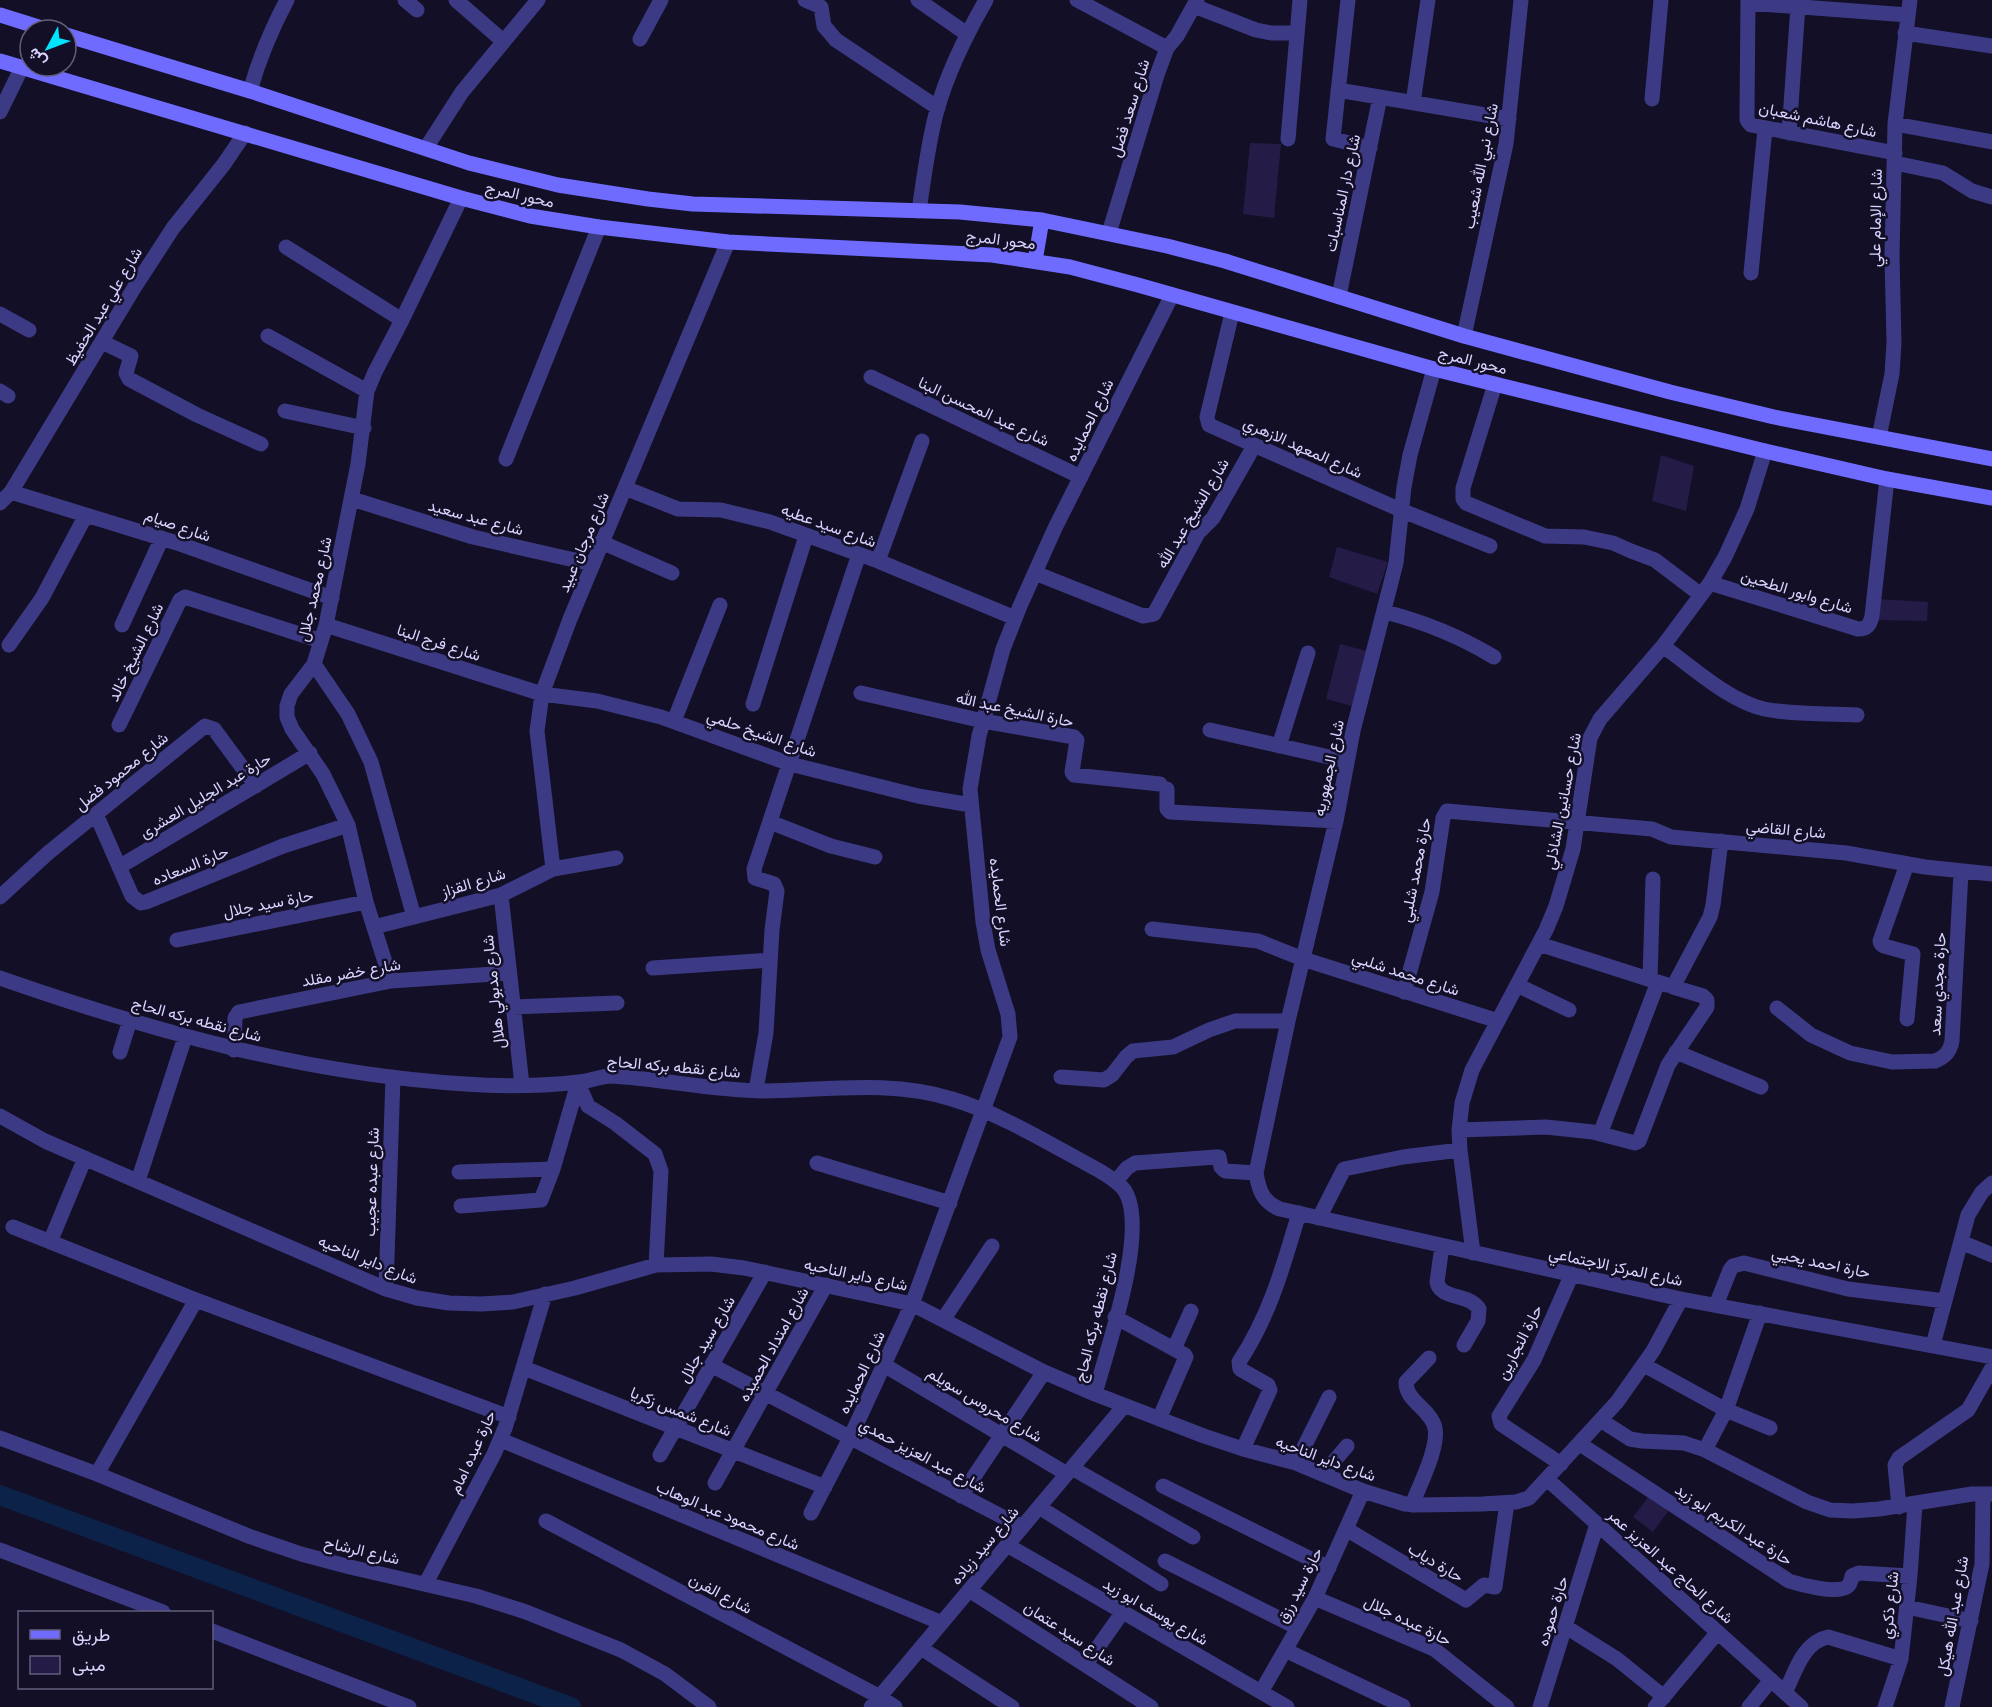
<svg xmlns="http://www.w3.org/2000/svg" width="1992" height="1707" font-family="'Roboto Condensed',Vazirmatn,sans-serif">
<rect width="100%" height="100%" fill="#130f26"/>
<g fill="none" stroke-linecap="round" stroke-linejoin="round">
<path stroke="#0c2248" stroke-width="20" d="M0,1495l571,212"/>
</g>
<path fill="#241b47" d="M1250,143l31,1 -7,74 -31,-4z
M1661,455l33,11 -8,45 -34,-10z
M1337,547l51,15 -11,32 -48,-17z
M1876,599l52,3 -1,19 -53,-1z
M1340,644l31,8 -15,55 -30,-8z
M1649,1496l20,14 -16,22 -20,-15z"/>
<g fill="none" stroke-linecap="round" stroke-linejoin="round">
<path stroke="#3d3a85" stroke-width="15" d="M405,0l12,10
M456,0l47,41
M805,0l16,7
M918,0l49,34
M1077,0l90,48
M1348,0l-15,139 37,9
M1748,0l-1,113v7l4,5 144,28
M1748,3l160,12
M1194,6l62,24 15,3h26
M821,7l3,19 12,14 102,68
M1905,33l87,13
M640,39l21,-39
M1338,90l171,29
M250,91c9,-32 21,-61 37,-91
M1652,99l9,-99
M1413,103l15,-103
M0,112l22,-45
M1895,124l97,18
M1789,133l9,-127
M1288,139l12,-139
M426,148l36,-56 76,-92
M1895,163l48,10 29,18 20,6
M919,211c5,-34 9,-68 18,-101 11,-39 29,-75 49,-110
M1109,233l48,-158 10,-27 10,-12 20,-36
M286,247l116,73
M1751,273l14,-144
M1339,296l41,-199
M1232,313l-25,104 2,8 194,86 87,35
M0,314l29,16
M268,336l99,55
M1464,336l42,-192 15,-144
M102,342l29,14 -5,17 3,6 68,36 64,29
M1434,369l-24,86 -6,32 -8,76 -43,168 -17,90 -48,200 -32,152c3,18 7,29 24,36l401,90 311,58
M871,377l210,100
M1495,384l-32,104v11l3,4 79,33 39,1 29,6 18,8 24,9 46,35
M0,391l8,5
M285,411l79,17
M1879,437l13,-63 2,-31 -2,-87 3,-132 15,-124
M506,459l93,-232
M625,488l53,21 43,1 49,12 108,39 137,57
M11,492l166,51 155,55
M352,499l121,38 119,27
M0,503l11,-11 123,-204 39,-60 51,-64 21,-31
M601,542l71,31
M878,561l44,-120
M1035,573l108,43 11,-2 44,-81 15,-15 41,-72
M1710,583l148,46c9,0 12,-4 14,-13l15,-137
M1385,612c40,10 74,24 109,45
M122,625l40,-87
M326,625l216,69 55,7 64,16 129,47 128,32 53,9
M9,645l33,-47 44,-83
M1663,646c29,21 66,55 101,63 30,6 63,4 93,6
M314,664l34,50 23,48 43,155
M861,693l122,28 91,16 3,3 -5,32 2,3 86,9
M753,704l53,-168
M674,721l46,-116
M119,725l61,-125 5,-3 136,44
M1210,730l137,31
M1279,746l29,-93
M1167,789v20l3,3 166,9
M96,814l36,82 9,7 5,-1 137,-56 65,-21
M770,822l61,24 44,11
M1907,864l-27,77 1,3 3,2 29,8 -6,65
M119,867l191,-114
M553,869l-16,-138 5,-37 28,-75 158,-377
M501,895l21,190
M0,897l48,-44 157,-127 9,3 42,57
M374,927l127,-32 52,-26 63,-11
M1152,929l106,12 45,18 195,62
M177,940l189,-38
M1539,944l128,41
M653,968l117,-8
M0,978c152,53 304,96 465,106 37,3 77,2 114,-2 11,-1 21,-6 33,-6 51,3 102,15 153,15 63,-1 126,-11 187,8 48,14 103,48 148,72 9,6 19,11 25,20 24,40 -18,158 -30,203
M1650,979l3,-100
M391,981l-25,-79 -18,-77 -25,-51 -31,-45 -5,-12v-11l4,-12 23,-30 12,-39 32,-161 9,-73 8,-19 27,-52 59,-122
M1517,985l52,25
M1404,992l28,-100 11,-74 4,-7 205,18 19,8 175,16 79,14 67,7
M513,1007l104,-4
M1777,1008l34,27 39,18 42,9 43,-1c10,-4 15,-9 17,-20l9,-169
M234,1050l1,-32 4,-6 152,-31 118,-8
M120,1052l10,-32
M1676,1052l85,35
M1061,1077l43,3 8,-5 14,-18 7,-6 40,-4 36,-17 26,-9h53
M578,1083l10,23 27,17 40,31 6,17 -5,94
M756,1090l10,-57 6,-103 5,-39 -3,-7 -19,-6 -1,-9 105,-315
M0,1116l45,25 341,148 31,9 32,5 32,1 32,-2 62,-14 81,-23 55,-1 33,4 168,36 132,68 51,22 109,42 39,13 53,14 67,28 42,13 12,1 65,-1 34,-2 13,-4 88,-96 36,-51 28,-52
M1459,1130l87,-3 47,5 42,11 4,-2 29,-76 39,-58v-7l-4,-4 -30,-9 37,-70 3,-12 8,-64
M1600,1134l58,-152
M817,1163l133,40
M459,1172l94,-3
M138,1181l47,-144
M1116,1181l11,-13 8,-5 81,-6h3l2,10 4,4 31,2
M461,1206l80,-6 12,-31 25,-86
M1319,1218l25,-49 59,-12 57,-7
M13,1227l183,73 313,117
M50,1242l35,-84
M1961,1242l31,13
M1442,1246l-5,36c3,18 33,11 42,27l-1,12 -14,24
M1473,1253l-13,-103 -1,-20 3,-27 10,-33 74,-140 10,-24 17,-57 17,-111 10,-19 63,-73 47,-63 15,-26 22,-48 18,-58
M386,1289l7,-212
M1716,1305l14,-35 3,-4 11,-3 104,26 97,12
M1115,1317l59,32
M943,1320l49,-74
M1933,1345l35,-130 14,-23 10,-9
M711,1365l311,162
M884,1365l183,109
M1644,1365l82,45 44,18
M524,1368l301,119
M1159,1419l27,-62 -1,-2 -11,-6 17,-38
M1602,1421l28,18 12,2 42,2 21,7 102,52 23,8 23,1 26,-2 93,-15h20
M0,1438l97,36 154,63 50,17 49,13 126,29 50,16 95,38 44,24 44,33
M501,1440l441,183
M1580,1444l209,137c12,4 50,14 59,5 3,-3 3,-6 4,-10l7,-3 51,3
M1243,1449l27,-59 -2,-5 -28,-16 -1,-7c31,-47 44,-95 60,-149
M1705,1450l21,-40 34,-97
M660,1455l105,-183
M1296,1463l33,-66
M1561,1464l-60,-40 -2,-8 35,-56 38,-86
M1072,1468l121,69
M1324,1473l23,-27
M97,1474l99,-174
M1547,1479l254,228
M715,1483l111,-198
M1163,1486l166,82
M961,1496l83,-124
M1412,1505c7,-19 27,-57 23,-77 -4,-19 -30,-27 -29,-46l23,-24
M1039,1507l122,77
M1899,1507l-4,-42 4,-7 69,-48 24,-42
M811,1513l39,-75 62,-134 98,-267 -2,-23 -20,-64 -5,-28 -13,-133 9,-53 24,-87 17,-43 35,-78 117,-233
M546,1521l334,176 15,10
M1346,1529l120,71 18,-15 11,2 12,-84
M1007,1545l280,162
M0,1550l163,62
M1165,1561l133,67
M426,1583l68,-129 11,-26 40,-134
M969,1590l182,117
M1315,1598l119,51 73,58
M1907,1607l64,14
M1566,1627l51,32 47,38
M212,1631l197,76
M921,1648l91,59
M1285,1650l118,56
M1086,1664l36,-51
M1261,1692l54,-94 48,-107
M1785,1693c10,-21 18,-51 43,-56l73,22
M871,1707l253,-301
M1540,1707l57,-183
M1655,1707l63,-75
M1749,1707l22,-27
M1885,1707l16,-48 9,-83 5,-72
M1952,1707l30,-143 1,-70"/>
<path stroke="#6f6bff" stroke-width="15" d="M0,15l48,15
M66,35l184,56 219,72 89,22 90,14 45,5 267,8 82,8 125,26 58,15 239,75 206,56 104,25 218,42
M0,61l461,137 69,18 69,11 129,15 264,13 78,12 68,18 296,84 331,82 122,28 105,19
M1035,261l7,-41"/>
</g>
<g text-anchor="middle" stroke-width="5" stroke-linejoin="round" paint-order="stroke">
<g font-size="16" fill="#d9d4ff" stroke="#130f26">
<text transform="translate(1129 108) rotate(-73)" y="6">شارع سعد فضل</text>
<text transform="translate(1818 119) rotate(12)" y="6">شارع هاشم شعبان</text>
<text transform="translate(1480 166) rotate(-79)" y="6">شارع نبي الله شعيب</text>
<text transform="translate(1342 193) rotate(-78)" y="6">شارع دار المناسبات</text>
<text transform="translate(520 194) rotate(13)" y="6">محور المرج</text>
<text transform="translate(1875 218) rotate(-89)" y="6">شارع الإمام علي</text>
<text transform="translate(1001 239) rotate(7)" y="6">محور المرج</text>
<text transform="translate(103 306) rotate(-59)" y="6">شارع علي عبد الحفيظ</text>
<text transform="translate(1473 360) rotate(14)" y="6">محور المرج</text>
<text transform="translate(984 411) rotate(25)" y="6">شارع عبد المحسن البنا</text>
<text transform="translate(1089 420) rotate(-64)" y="6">شارع الحمايده</text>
<text transform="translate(1303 447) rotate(24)" y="6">شارع المعهد الازهري</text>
<text transform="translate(1192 513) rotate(-59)" y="6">شارع الشيخ عبد الله</text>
<text transform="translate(476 517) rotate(15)" y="6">شارع عبد سعيد</text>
<text transform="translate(178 525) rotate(19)" y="6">شارع صيام</text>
<text transform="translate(829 525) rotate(20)" y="6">شارع سيد عطيه</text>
<text transform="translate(583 542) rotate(-67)" y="6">شارع مرجان عبيد</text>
<text transform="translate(314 589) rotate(-77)" y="6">شارع محمد جلال</text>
<text transform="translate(1797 591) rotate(17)" y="6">شارع وابور الطحين</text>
<text transform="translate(439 642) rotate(18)" y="6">شارع فرج البنا</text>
<text transform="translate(135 652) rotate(-64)" y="6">شارع الشيخ خالد</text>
<text transform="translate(1015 709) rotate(12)" y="6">حارة الشيخ عبد الله</text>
<text transform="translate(762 733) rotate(19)" y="6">شارع الشيخ حلمي</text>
<text transform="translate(1328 768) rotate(-78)" y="6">شارع الجمهوريه</text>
<text transform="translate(121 771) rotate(-39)" y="6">شارع محمود فضل</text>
<text transform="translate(205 795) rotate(-31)" y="6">حارة عبد الجليل العشرى</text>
<text transform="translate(1562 801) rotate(-79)" y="6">شارع حسانين الشاذلي</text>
<text transform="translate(1786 829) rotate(5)" y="6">شارع القاضي</text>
<text transform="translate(190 865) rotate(-22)" y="6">حارة السعاده</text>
<text transform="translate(1415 870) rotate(-79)" y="6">حارة محمد شلبي</text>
<text transform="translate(473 882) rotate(-17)" y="6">شارع القزاز</text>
<text transform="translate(1001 902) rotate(83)" y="6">شارع الحمايده</text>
<text transform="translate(268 903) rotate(-11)" y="6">حارة سيد جلال</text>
<text transform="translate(351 972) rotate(-10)" y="6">شارع خضر مقلد</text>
<text transform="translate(1406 973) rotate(18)" y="6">شارع محمد شلبي</text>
<text transform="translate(1937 984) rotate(-87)" y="6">حارة مجدي سعد</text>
<text transform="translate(493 992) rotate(-96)" y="6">شارع مدبولي هلال</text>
<text transform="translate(197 1019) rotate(15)" y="6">شارع نقطه بركه الحاج</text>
<text transform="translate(674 1066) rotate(5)" y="6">شارع نقطه بركه الحاج</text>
<text transform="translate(371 1182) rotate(-88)" y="6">شارع عبده عجيب</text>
<text transform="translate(368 1259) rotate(22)" y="6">شارع داير الناحيه</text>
<text transform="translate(1821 1262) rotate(12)" y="6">حارة احمد يحيي</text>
<text transform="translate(1616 1266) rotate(12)" y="6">شارع المركز الاجتماعي</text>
<text transform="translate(856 1274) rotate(12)" y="6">شارع داير الناحيه</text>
<text transform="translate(1095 1317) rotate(-76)" y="6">شارع نقطه بركه الحاج</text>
<text transform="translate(706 1339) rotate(-60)" y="6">شارع سيد جلال</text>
<text transform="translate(1519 1342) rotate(-63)" y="6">حارة النجارين</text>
<text transform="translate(773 1344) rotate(-61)" y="6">شارع امتداد الحميده</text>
<text transform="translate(861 1372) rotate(-65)" y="6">شارع الحمايده</text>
<text transform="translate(985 1404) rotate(31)" y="6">شارع محروس سويلم</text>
<text transform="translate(681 1411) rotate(22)" y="6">شارع شمس زكريا</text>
<text transform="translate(472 1452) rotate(-65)" y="6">حارة عبده امام</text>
<text transform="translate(923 1455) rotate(28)" y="6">شارع عبد العزيز حمدي</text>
<text transform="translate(1326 1458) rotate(20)" y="6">شارع داير الناحيه</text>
<text transform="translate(728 1515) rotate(23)" y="6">شارع محمود عبد الوهاب</text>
<text transform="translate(1734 1524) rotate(33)" y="6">حارة عبد الكريم ابو زيد</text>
<text transform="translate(984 1545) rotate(-50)" y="6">شارع سيد زياده</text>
<text transform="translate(362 1550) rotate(13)" y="6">شارع الرشاح</text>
<text transform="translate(1436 1562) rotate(31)" y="6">حارة دياب</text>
<text transform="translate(1671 1566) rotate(42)" y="6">شارع الحاج عبد العزيز عمر</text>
<text transform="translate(1299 1585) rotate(-63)" y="6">حارة سيد رزق</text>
<text transform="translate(721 1593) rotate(28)" y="6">شارع الفرن</text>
<text transform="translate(1889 1605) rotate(-84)" y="6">شارع ذكري</text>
<text transform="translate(1156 1611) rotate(30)" y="6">شارع يوسف ابو زيد</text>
<text transform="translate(1552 1611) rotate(-73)" y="6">حارة حموده</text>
<text transform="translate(1952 1616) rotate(-80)" y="6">شارع عبد الله هيكل</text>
<text transform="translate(1408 1620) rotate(26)" y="6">حارة عبده جلال</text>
<text transform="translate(1070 1633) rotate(33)" y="6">شارع سيد عتمان</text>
</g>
</g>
<rect x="18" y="1611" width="195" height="78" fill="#130f26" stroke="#625e7d" stroke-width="1.5"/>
<rect x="30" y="1630" width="30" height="9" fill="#6f6bff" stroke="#625e7d" stroke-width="1.5"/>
<text x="72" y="1641" font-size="18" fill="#d9d4ff">طريق</text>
<rect x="30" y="1656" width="30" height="18" fill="#241b47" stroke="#625e7d" stroke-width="1.5"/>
<text x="72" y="1671" font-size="18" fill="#d9d4ff">مبنى</text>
<g transform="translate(48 48) rotate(229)"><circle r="28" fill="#130f26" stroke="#625e7d" stroke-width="1.5"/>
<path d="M0-4.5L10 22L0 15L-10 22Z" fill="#00e5ff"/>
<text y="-9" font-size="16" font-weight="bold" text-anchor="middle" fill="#d9d4ff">ش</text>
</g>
</svg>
